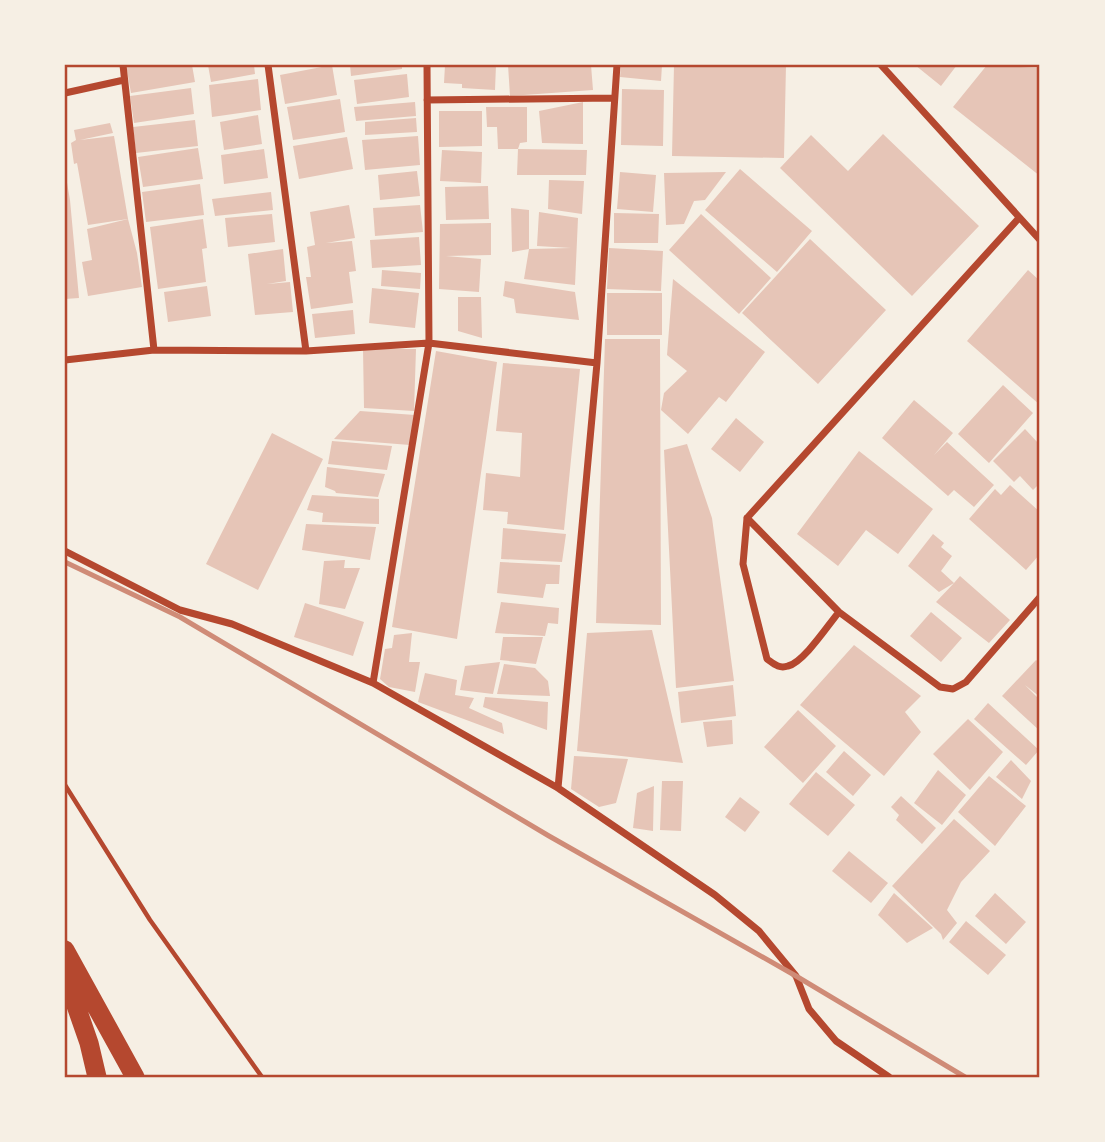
<svg xmlns="http://www.w3.org/2000/svg" width="1105" height="1142" font-family="'Titillium Web',sans-serif">
<rect width="100%" height="100%" fill="#f6efe4"/>
<path fill="#e6c5b7" d="M126,65h66l3,17 -64,11z
M208,65h46l1,9 -44,8z
M332,65l5,30 -52,9 -5,-29z
M350,65h52v4l-51,7z
M445,65h51l-1,25 -33,-2v-4l-18,-1z
M508,65h83l2,25 -83,6z
M621,65h41l-1,16 -41,-4z
M674,65h112l-2,93 -112,-2z
M915,65h42l-16,21z
M987,65l53,3v108l-87,-69z
M407,74l2,23 -52,7 -3,-24z
M258,79l3,31 -49,7 -3,-32z
M191,88l3,26 -60,9 -4,-27z
M622,89l42,1 -1,56 -42,-1z
M340,99l5,33 -52,8 -6,-33z
M415,102l1,14 -60,5 -2,-14z
M583,102v42l-41,-1 -3,-32z
M486,107h41v35l-7,1 -2,6 69,1 -1,25h-69l1,-26h-20l-1,-22h-10z
M439,111h43v35l-43,1z
M258,115l4,29 -38,6 -4,-28z
M416,118l1,14 -52,3v-13z
M195,120l3,26 -62,7 -3,-26z
M110,123l3,10 -33,7 34,-4 14,83 -40,6 -11,-62 -3,1 -3,-21 5,-3 -2,-10z
M883,134l96,92 -67,70 -132,-128 31,-33 37,36z
M418,136l2,29 -55,5 -3,-30z
M347,137l6,32 -54,10 -6,-33z
M198,148l5,31 -60,8 -5,-30z
M264,149l4,29 -44,6 -3,-29z
M442,150l40,2 -1,31 -41,-2z
M740,169l72,62 -35,41 -72,-62z
M65,171l5,29 9,98 -14,1z
M417,171l3,25 -40,4 -2,-25z
M620,172l36,3 -3,37 -36,-3z
M726,172l-21,28 -11,1 -10,23 -18,1 -2,-52z
M549,180l35,1 -2,33 -34,-5z
M200,184l4,31 -58,7 -4,-30z
M488,186l1,33 -43,1 -1,-33z
M271,192l2,18 -58,6 -3,-17z
M349,205l6,33 -29,5 26,-2 4,30 -7,1 4,31 -42,6 -5,-32h5l-4,-30 8,-2 -5,-33z
M420,205l3,27 -48,4 -2,-28z
M511,208l18,2v39l-17,3z
M539,212l39,6 -3,67 -51,-6 5,-30 42,-1 -34,-2z
M614,213l45,1 -1,29h-44z
M272,214l3,28 -47,5 -3,-29z
M701,214l70,64 -32,36 -70,-64z
M128,219l9,34 5,34 -54,9 -6,-34 10,-2 -5,-31z
M203,219l4,29 -5,1 4,33 -48,7 -8,-62z
M491,223v32l-45,1 35,3 -2,33 -40,-3 1,-65z
M419,237l2,28 -49,3 -2,-28z
M810,239l76,71 -68,74 -76,-71z
M609,248l54,3 -2,40 -54,-2z
M283,249l3,32 -19,3 23,-2 3,30 -38,3 -7,-61z
M382,270l39,3 -1,16 -39,-3z
M1028,270l12,11v124l-73,-64z
M673,279l92,73 -39,50 -7,-5 -31,37 -27,-24 3,-17 23,-22 -20,-16z
M505,281l70,11 4,28 -63,-7 -2,-14 -11,-3z
M207,286l4,30 -43,6 -4,-30z
M372,288l47,5 -4,35 -46,-5z
M607,293h55v42h-55z
M458,297h23l1,41 -24,-7z
M353,310l2,24 -40,4 -3,-24z
M605,339h55l1,286 -65,-2z
M363,349h53l-2,62 -50,-3z
M436,351l61,11 -40,277 -65,-12z
M503,363l77,6 -16,161 -57,-6 1,-12 -25,-2 3,-37 34,4 2,-44 -26,-2z
M1003,385l30,28 -44,50 -31,-29z
M914,400l39,33 -19,22 13,-13 47,43 -20,22 -20,-17 -6,6 -66,-58z
M360,411l55,4 -5,30 -76,-6z
M736,418l28,24 -24,30 -29,-23z
M1025,429l15,16v38l-7,7 -13,-14 -6,6 -21,-21z
M272,433l51,26 -65,131 -52,-26z
M332,441l60,5 -5,24 -59,-6z
M687,444l25,74 22,163 -58,7 -12,-238z
M859,451l74,58 -35,45 -32,-24 -28,36 -41,-32z
M327,467l58,7 -7,23 -42,-4 -1,-2 -10,-4z
M1010,485l30,27v42l-14,16 -57,-51 26,-30 6,6z
M312,495l67,4v25l-57,-2 1,-9 -16,-3z
M306,524l70,3 -6,33 -68,-10z
M503,528l63,6 -4,28 -61,-3z
M933,534l11,9 -3,4 11,9 -11,15 13,12 6,-7 50,44 -21,23 -53,-41 18,-19 -15,9 -31,-26z
M345,560l-1,8h16l-15,41 -26,-5 5,-43z
M500,562l60,3 -1,19h-13l-3,14 -46,-5z
M501,602l58,6 -1,16 -10,-1 -3,13 -50,-3z
M305,603l59,19 -11,34 -59,-19z
M931,612l31,26 -21,24 -31,-26z
M652,630l31,133 -106,-12 10,-118z
M412,633l-3,29h11l-5,30 -26,-5 -9,-8 5,-30 7,-1 2,-13z
M503,637h40l-7,27 -36,-4z
M854,645l67,51 -16,16 16,20 -37,44 -84,-71z
M1036,660l4,3v34l-15,-12 15,15v31l-38,-35z
M500,662l-7,32 -33,-4 5,-24z
M504,664l31,4 13,13 2,15 -53,-2z
M425,673l32,7 -2,15 19,3 -5,10 33,15 2,11 -86,-32z
M733,685l3,31 -55,7 -3,-31z
M485,697l63,5 -1,28 -64,-23z
M988,703l51,47 -13,15 -52,-46z
M798,710l38,36 -33,37 -39,-36z
M968,719l35,33 -33,38 -37,-36z
M732,720l1,24 -26,3 -4,-25z
M844,751l27,24 -18,21 -27,-24z
M574,756l54,3 -12,44 -17,4 -28,-18z
M1011,760l20,21 -9,18 -26,-22z
M938,770l28,25 -24,30 -28,-22z
M816,772l39,33 -27,31 -39,-32z
M989,776l37,30 -31,40 -37,-34z
M662,781h21l-2,50 -21,-1z
M654,786l-1,45 -20,-3 4,-35z
M901,796l35,32 -14,16 -26,-24 3,-5 -8,-8z
M740,797l20,15 -15,20 -20,-15z
M954,819l36,32 -29,31 -14,28 10,13 -14,17 -2,-6 -49,-48z
M849,851l39,32 -17,20 -39,-32z
M894,893l39,35 -26,15 -29,-28z
M995,893l31,29 -20,22 -31,-28z
M966,921l40,34 -18,20 -39,-33z"/>
<g fill="none" stroke-linecap="round" stroke-linejoin="round">
<path stroke="#b5482f" stroke-width="4.5" d="M65,785l85,135 112,157"/>
<path stroke="#b5482f" stroke-width="7" d="M123,65l31,285
M268,65l38,286
M881,65l159,175
M65,93l59,-13
M427,100l187,-2
M65,360l89,-10 152,1 123,-8 168,20
M747,518l271,-299
M747,518l92,94 101,75 13,2 13,-7 74,-85
M747,518l-4,46 24,95c7,5 12,10 21,7 16,-4 40,-41 51,-54
M65,551l115,59 52,14 141,59 185,105 157,107 44,36 37,45 13,33 27,32 53,36
M373,683l56,-340 -2,-278
M558,788l39,-425 20,-298"/>
<path stroke="#b5482f" stroke-width="19" d="M65,950l70,127
M65,974l24,69 8,34"/>
<path stroke="#cf8b77" stroke-width="5" d="M65,562l115,55 369,219 247,140 169,101"/>
</g>
<rect width="1105" height="1142" fill="none" stroke="#f6efe4" stroke-width="133"/>
<rect x="66" y="66" width="972" height="1010" fill="none" stroke="#b5482f" stroke-width="2.5"/>
</svg>
